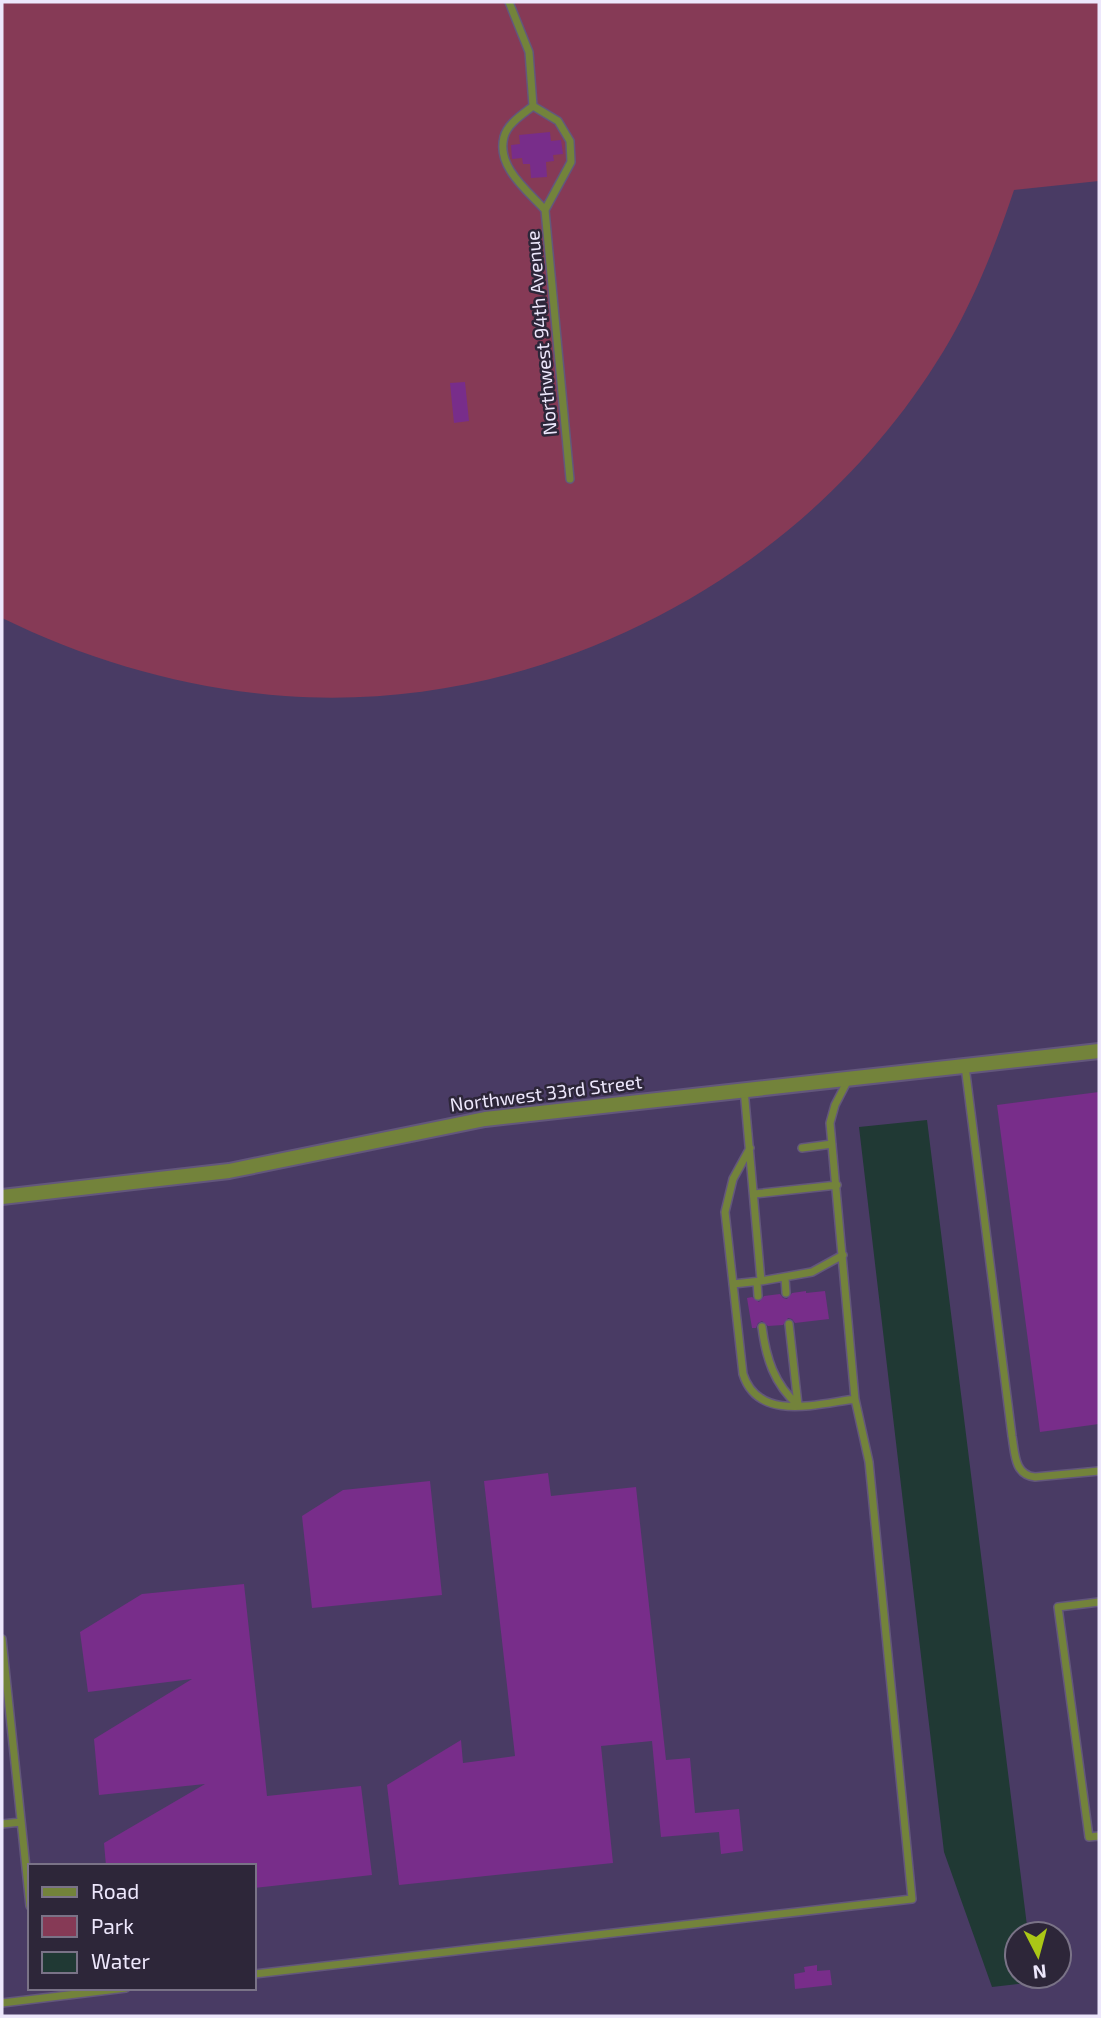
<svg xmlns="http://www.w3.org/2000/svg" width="1101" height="2018" font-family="'Exo 2',sans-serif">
<rect width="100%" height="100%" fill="#493b64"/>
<path fill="#863a56" d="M2,2h1097v179l-85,9c-17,51 -37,103 -64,150 -133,230 -399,375 -665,356 -98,-7 -195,-35 -283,-78z"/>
<path fill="#203934" d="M927,1120l101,814h-11v42h17v6l-42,5 -48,-135 -85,-725z"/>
<path fill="#782d8a" d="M550,132l1,9 10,-1 2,14 -10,1 1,6 -8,1 1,15 -16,1 -1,-14h-7l-1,-6 -10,1 -1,-14 9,-1 -1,-9z
M465,382l4,39 -15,2 -4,-40z
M1099,1092v332l-59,8 -43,-327z
M806,1291v2l19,-2 4,28 -34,4 -3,-4 -4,-1 -5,7 -15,1 -6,-5 -4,2 -2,5h-4l-5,-30 5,-1 7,5 5,-6 16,-2 3,4 4,1 5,-6z
M548,1473l3,23 85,-9 30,273 24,-2 5,55 44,-4 4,42 -22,3 -2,-22 -58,5 -9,-96 -51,5 12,117 -214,22 -12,-100 74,-45 2,23 52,-7 -31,-275z
M430,1481l12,114 -130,13 -10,-92 41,-26z
M244,1584l23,212 94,-10 11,89 -118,13v-22h-148l-2,-23 101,-59 -106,11 -5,-56 98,-60 -104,13 -8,-60 62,-38z
M817,1965v6l13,-1 2,15 -37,4 -1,-15 11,-2 -1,-5z"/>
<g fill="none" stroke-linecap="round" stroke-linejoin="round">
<g stroke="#63577c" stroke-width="10">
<path id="service" d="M509,2l20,50 4,54 25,15 12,20 1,21 -26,48 25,269
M533,106c-10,8 -26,18 -29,31 -8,30 24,54 41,73
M965,1066l47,370c3,17 2,39 23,41l64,-6
M744,1089l17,192 51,-9 31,-17
M750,1148l-17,31 -8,33 18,162c15,48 74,30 112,25
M802,1148l30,-4
M754,1194l83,-9
M785,1278l1,15
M757,1282l1,14
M733,1284l28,-3
M789,1324l9,81
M762,1327c4,31 12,57 36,78
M1099,1602l-41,5 31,230 10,-1
M2,1639l28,267
M2,1824l19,-2
M254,1974l658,-75 -43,-437 -14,-63 -25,-276 5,-18 13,-25
M2,2003l124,-15"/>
</g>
<g stroke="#63577c" stroke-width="18">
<path id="tertiary" d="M2,1197l227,-26 256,-52 614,-68"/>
</g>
<use href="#service" stroke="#73833b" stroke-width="7"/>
<use href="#tertiary" stroke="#73833b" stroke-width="14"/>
</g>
<g text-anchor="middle" stroke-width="5" stroke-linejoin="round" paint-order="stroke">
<g font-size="19" fill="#ede7fc" stroke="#2d2639">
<text transform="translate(541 333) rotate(-95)" y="7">Northwest 94th Avenue</text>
<text transform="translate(546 1093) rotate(-7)" y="7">Northwest 33rd Street</text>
</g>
</g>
<rect width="1101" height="2018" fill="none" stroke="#ede7fc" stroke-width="7"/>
<rect x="28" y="1864" width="228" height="126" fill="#2d2639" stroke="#7a7387" stroke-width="2"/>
<rect x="42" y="1887" width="35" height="10" fill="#73833b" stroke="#7a7387" stroke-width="2"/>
<text x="91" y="1899" font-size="21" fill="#ede7fc">Road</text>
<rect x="42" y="1916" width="35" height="21" fill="#863a56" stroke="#7a7387" stroke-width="2"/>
<text x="91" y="1934" font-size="21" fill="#ede7fc">Park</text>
<rect x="42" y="1952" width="35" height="21" fill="#203934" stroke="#7a7387" stroke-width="2"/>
<text x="91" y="1969" font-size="21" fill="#ede7fc">Water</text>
<g transform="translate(1038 1955) rotate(174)"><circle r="33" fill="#2d2639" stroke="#7a7387" stroke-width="2"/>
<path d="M0-5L12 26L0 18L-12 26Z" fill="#abc716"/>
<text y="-10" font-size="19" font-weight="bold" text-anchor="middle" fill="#ede7fc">N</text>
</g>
</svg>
